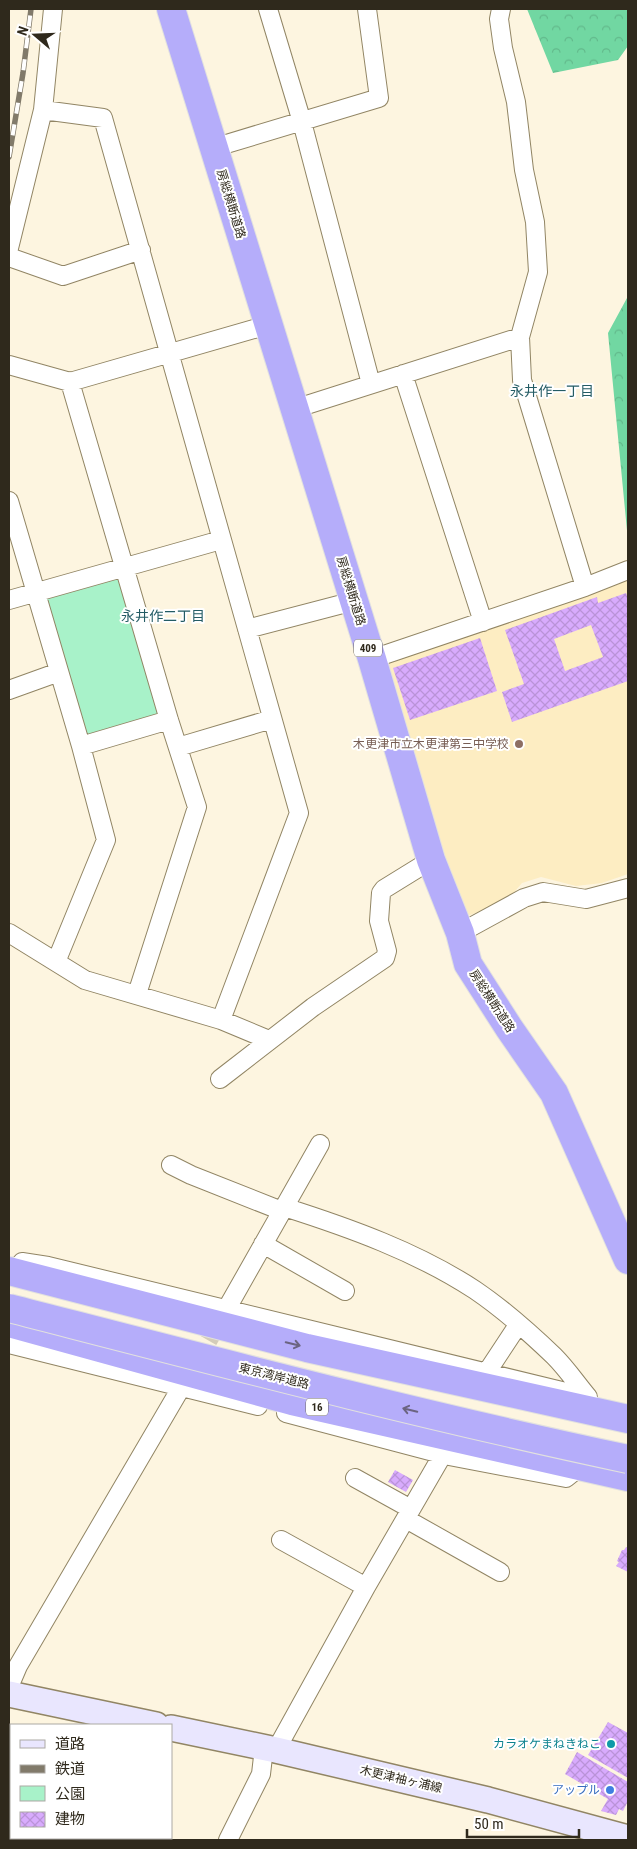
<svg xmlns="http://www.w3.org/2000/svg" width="637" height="1849" font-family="'Roboto Condensed','Noto Sans JP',sans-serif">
<defs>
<pattern id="forest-crowns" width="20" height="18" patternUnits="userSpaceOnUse" patternTransform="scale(1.25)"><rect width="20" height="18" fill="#71d7a2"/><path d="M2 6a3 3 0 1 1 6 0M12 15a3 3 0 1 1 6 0" fill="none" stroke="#62b98b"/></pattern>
<pattern id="building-cross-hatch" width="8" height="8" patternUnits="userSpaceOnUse" patternTransform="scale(1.25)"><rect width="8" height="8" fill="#d8abfd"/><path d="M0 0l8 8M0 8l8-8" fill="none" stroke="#ba93d8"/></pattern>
</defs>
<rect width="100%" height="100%" fill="#fdf5e0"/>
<path fill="#fdedc2" d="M628,580v294l-26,9 -26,3 -35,-9 -19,6 -11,13 -9,7 -32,12 -9,-2 -74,-250z"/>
<path fill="url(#forest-crowns)" d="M527,9h101v37l-10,14 -65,13z
M627,298h1v243l-20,-208z"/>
<path fill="#a8f2c9" d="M124,567l45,153 -88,26 -45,-154z"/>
<path fill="url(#building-cross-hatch)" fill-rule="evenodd" d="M626,593l2,5v83l-116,41 -10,-30 22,-8 -19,-54 92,-33 1,6zM591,625l12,32 -38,14 -11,-32z
M480,638l17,53 -87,29 -17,-52z
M395,1470l18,10 -7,12 -18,-10z
M626,1547l2,1v24l-12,-6 3,-4 -2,-1 5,-11h2z
M608,1722l20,11v45l-40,-23z
M577,1752l51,30v19l-5,10 -4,-2 -3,6 -15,-4 7,-12 -43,-25z"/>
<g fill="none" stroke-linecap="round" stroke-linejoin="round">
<path stroke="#d4ccb9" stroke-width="18" stroke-dasharray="18 9" stroke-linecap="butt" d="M195,1364l27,-47"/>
<g stroke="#918564" stroke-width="20">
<path id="street" d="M268,9l34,113 69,262
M43,110l60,8 196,695 -78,207
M213,148l166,-50 -12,-89
M9,248l34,-138 10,-101
M9,257l54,19 78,-26
M9,365l61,17 198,-57
M403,374l80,248
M70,382l99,338 28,87 -60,187
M294,409l226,-72
M9,501l72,245 25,94 -50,122
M585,587l43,-17
M9,600l212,-60
M247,629l107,-28
M372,659l213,-72 -63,-207 -2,-43 18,-65 -3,-50 -11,-52 -8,-68 -13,-54 -4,-29 2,-10
M9,690l50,-18
M81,746l88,-26
M178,747l94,-28
M9,933l76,47 136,40 48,20
M460,933l64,-35 19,-6 43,7 42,-11
M220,1079l93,-72 72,-49 2,-7 -8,-30 2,-28 3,-4 47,-29
M171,1165l20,10 91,36
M284,1207c66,21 133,45 191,83 28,19 55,43 79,66 13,13 23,28 34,41
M263,1244l82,47
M22,1262l26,4 522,127
M226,1310l94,-166
M9,1344l249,62
M487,1372l31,-47
M286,1413l163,43 117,22 15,-12
M355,1478l56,31
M406,1519l94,53
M281,1540l85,47
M9,1687l9,-21 164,-280
M276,1750l90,-163 77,-133
M228,1840l33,-66 3,-26"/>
</g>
<g stroke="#918564" stroke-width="28">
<path id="secondary" d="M9,1694l147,31
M171,1728l105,22 212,50 140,38"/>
</g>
<g stroke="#e2e1df" stroke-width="30">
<path id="highway" d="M171,9l201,650 59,201 29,73 8,31 41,64 45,65 74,167
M9,1271l298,77 321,71
M9,1323l283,78 336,76"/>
</g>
<use href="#street" stroke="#fff" stroke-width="18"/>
<use href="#secondary" stroke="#e9e6fe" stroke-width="25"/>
<use href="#highway" stroke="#b5adfa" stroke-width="28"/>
<g stroke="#817a6a" stroke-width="5.5">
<path id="rail" d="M9,157l14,-84 8,-64"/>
</g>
<use href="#rail" stroke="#fff" stroke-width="4" stroke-dasharray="11" stroke-linecap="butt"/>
<g stroke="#e2e1df" stroke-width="30" stroke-linecap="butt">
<path id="highway-bridge" d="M9,1308c206,53 411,107 619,151"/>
</g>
<use href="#highway-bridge" stroke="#b5adfa" stroke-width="28"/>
</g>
<defs><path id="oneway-shaft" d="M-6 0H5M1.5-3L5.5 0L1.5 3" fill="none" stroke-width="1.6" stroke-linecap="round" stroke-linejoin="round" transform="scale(1.25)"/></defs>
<g stroke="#6b6480">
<use href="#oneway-shaft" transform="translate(293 1344) rotate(14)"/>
<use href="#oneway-shaft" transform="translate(410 1410) rotate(-166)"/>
</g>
<circle fill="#8d6e63" stroke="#fff" stroke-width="2" cx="519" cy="744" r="5"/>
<circle fill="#0f9aa8" stroke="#fff" stroke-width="2" cx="611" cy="1744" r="5"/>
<circle fill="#3f7fe0" stroke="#fff" stroke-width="2" cx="610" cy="1790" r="5"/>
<g text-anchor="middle" stroke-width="4" stroke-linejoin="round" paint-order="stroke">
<g fill="#fff" stroke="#6d6960" stroke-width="1">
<rect x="354" y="639.5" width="28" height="17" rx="4"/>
<rect x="306" y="1398.5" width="22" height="17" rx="4"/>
</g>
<g font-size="11" font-weight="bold" fill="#2f291c">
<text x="368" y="652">409</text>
<text x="317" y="1411">16</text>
</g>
<g font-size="12" fill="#2f291c" stroke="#fff">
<text transform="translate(231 204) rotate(73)" y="4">房総横断道路</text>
<text transform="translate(351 591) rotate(73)" y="4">房総横断道路</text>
<text transform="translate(492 1001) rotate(57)" y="4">房総横断道路</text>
<text transform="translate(274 1376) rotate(14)" y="4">東京湾岸道路</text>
<text transform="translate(401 1779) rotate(13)" y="4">木更津袖ヶ浦線</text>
</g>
<g font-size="12" fill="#785e54" stroke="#fff" text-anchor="end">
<text x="509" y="748">木更津市立木更津第三中学校</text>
</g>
<g font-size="12" fill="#0d838f" stroke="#fff" text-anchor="end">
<text x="601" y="1748">カラオケまねきねこ</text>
</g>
<g font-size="12" fill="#366cbe" stroke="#fff" text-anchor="end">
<text x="600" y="1794">アップル</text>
</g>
<g font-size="14" fill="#245c65" stroke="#fff">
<text x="552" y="396">永井作一丁目</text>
<text x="163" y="621">永井作二丁目</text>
</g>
</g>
<rect width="637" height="1849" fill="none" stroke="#2f291c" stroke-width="20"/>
<rect x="10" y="1724" width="162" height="115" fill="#ffffff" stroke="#aca9a4"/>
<rect x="20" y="1740" width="25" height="8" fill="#e9e6fe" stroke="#aca9a4"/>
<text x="55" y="1749" font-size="15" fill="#2f291c">道路</text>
<rect x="20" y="1765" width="25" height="8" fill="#817a6a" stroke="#aca9a4"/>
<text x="55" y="1774" font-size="15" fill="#2f291c">鉄道</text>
<rect x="20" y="1786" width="25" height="15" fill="#a8f2c9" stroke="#aca9a4"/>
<text x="55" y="1799" font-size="15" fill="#2f291c">公園</text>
<rect x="20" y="1812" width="25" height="15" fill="url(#building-cross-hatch)" stroke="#aca9a4"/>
<text x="55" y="1824" font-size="15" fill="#2f291c">建物</text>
<g transform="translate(35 35) rotate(289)" stroke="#ffffff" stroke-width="4" paint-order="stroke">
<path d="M0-4L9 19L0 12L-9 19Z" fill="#2f291c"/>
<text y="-8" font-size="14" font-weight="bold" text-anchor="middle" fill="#2f291c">N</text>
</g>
<path d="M467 1829v8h112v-8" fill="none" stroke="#2f291c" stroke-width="2.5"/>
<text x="474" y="1829" font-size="15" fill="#2f291c" stroke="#ffffff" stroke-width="4" paint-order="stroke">50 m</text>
</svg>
